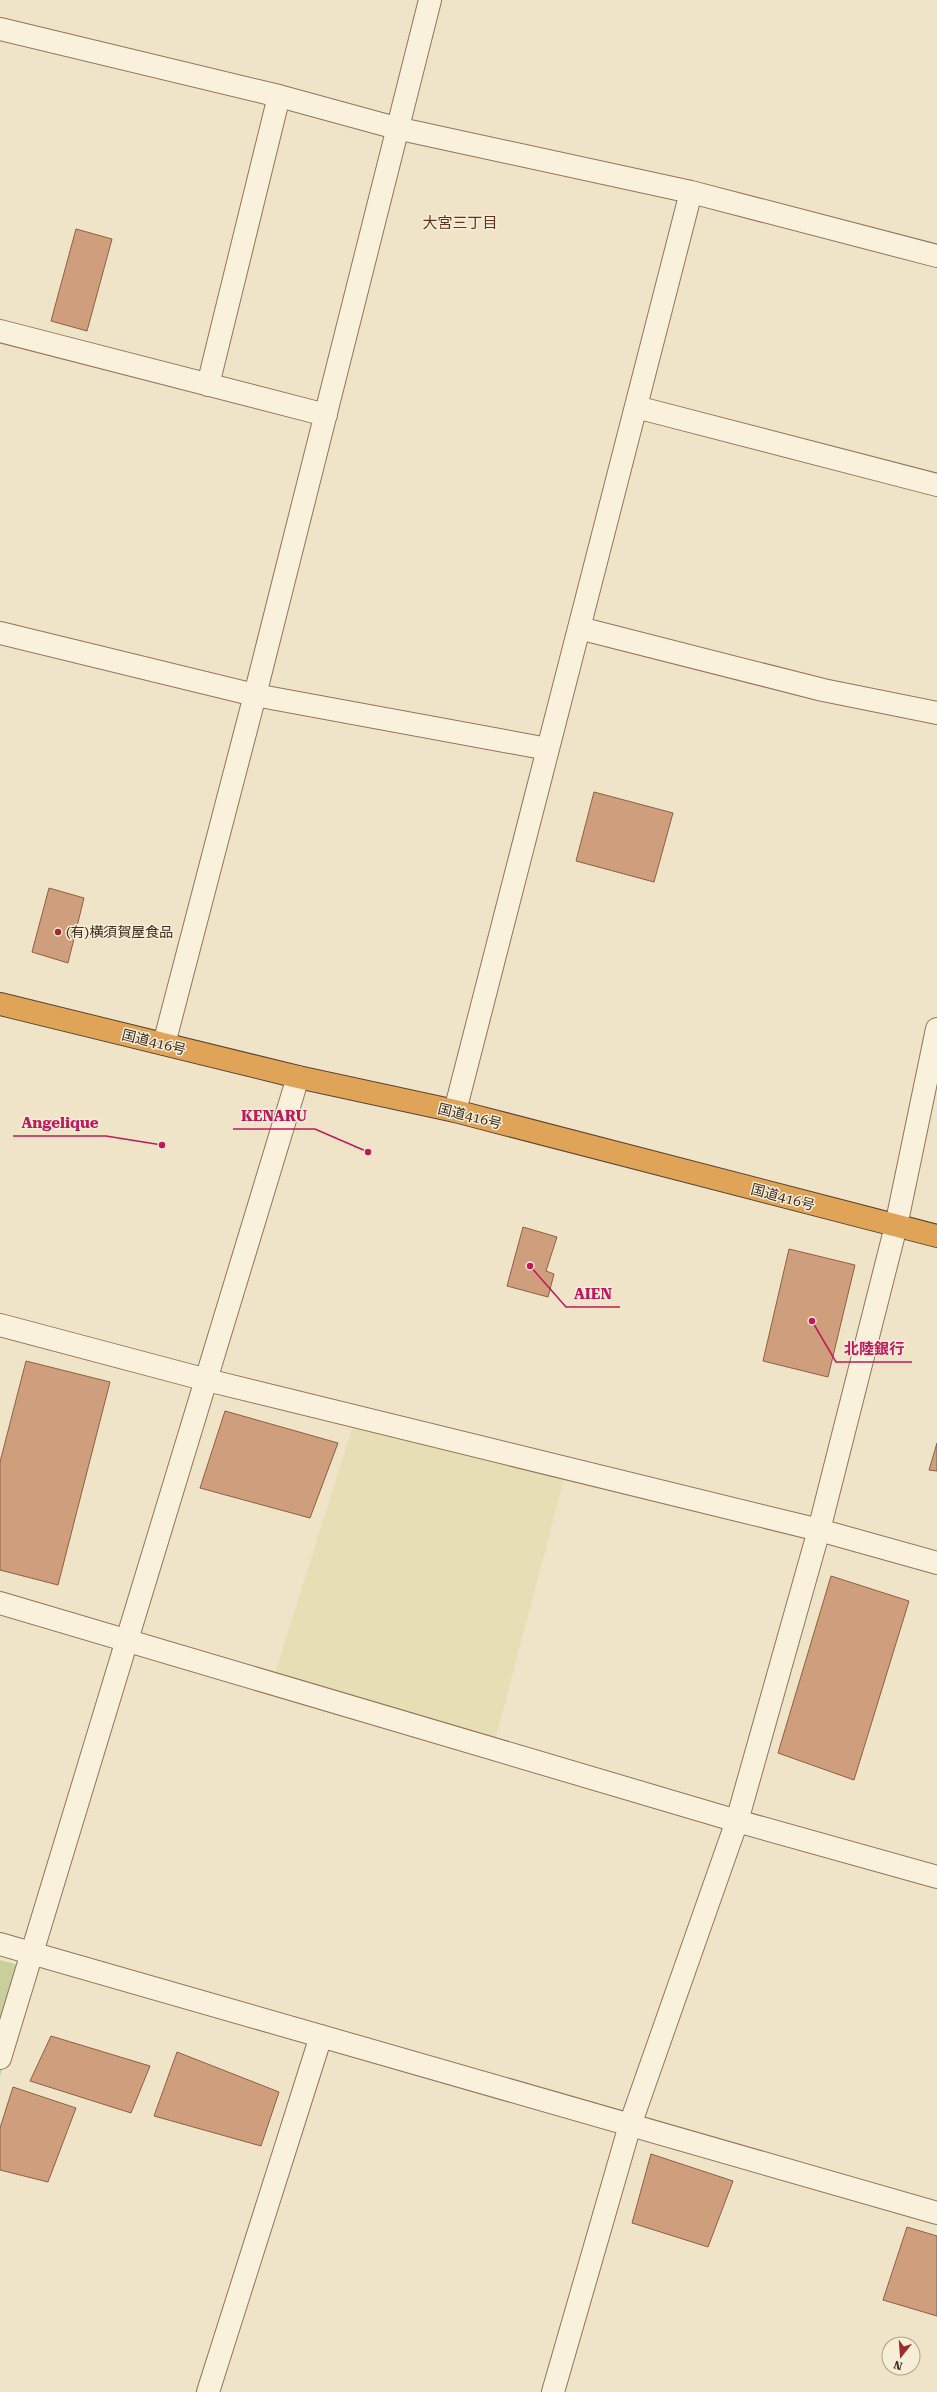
<svg xmlns="http://www.w3.org/2000/svg" width="937" height="2392" font-family="'Roboto Serif','Noto Sans JP',serif">
<rect width="100%" height="100%" fill="#f0e4c8"/>
<path fill="#e6deb5" d="M356,1416l211,52 -74,280 -221,-65z"/>
<path fill="#c9cf9b" d="M0,1960l33,9 -33,107z"/>
<path fill="#cf9f7d" stroke="#8d5f41" d="M76,229l36,10 -25,92 -36,-10z
M594,792l79,21 -19,69 -78,-21z
M49,888l35,10 -16,65 -36,-11z
M523,1227l34,10 -11,34 8,3 -6,23 -41,-11z
M789,1249l66,16 -27,112 -65,-16z
M26,1361l84,21 -52,203 -58,-15v-108z
M225,1411l113,32 -28,75 -110,-30z
M937,1443v28l-8,-1z
M831,1576l78,25 -55,179 -76,-27z
M51,2036l99,30 -19,47 -101,-32z
M177,2052l102,40 -18,54 -107,-30z
M13,2087l63,21 -28,74 -48,-12v-42z
M651,2154l82,27 -25,66 -76,-24z
M907,2227l30,9v80l-54,-16z"/>
<g fill="none" stroke-linecap="round" stroke-linejoin="round">
<g stroke="#8d765c" stroke-width="24">
<path id="minor" d="M0,29l279,67 117,32 295,64 246,64
M0,331l326,84
M208,385l71,-289
M636,407l301,78
M579,628l244,62 114,23
M0,633l255,62 293,54
M164,1044l91,-349 175,-695
M455,1111l236,-919
M0,1325l207,55 612,150 118,33
M0,1603l737,218 200,56
M0,1944l937,269
M0,2058l298,-981
M208,2392l113,-356
M553,2392l77,-267 107,-304 82,-291 77,-304 41,-197"/>
</g>
<g stroke="#5b4430" stroke-width="24">
<path id="highway" d="M0,1004l298,73 157,34 482,125"/>
</g>
<use href="#minor" stroke="#faf1dc" stroke-width="22"/>
<use href="#highway" stroke="#e0a458" stroke-width="22"/>
</g>
<circle fill="#9e2a2b" stroke="#f7eed8" stroke-width="1.5" cx="58" cy="932" r="4"/>
<g text-anchor="middle" stroke-width="3" stroke-linejoin="round" paint-order="stroke">
<g font-size="14" fill="#3d2e20" stroke="#f7eed8" text-anchor="start">
<text x="66" y="937">(有)横須賀屋食品</text>
</g>
<g font-size="14" fill="#3d2e20" stroke="#f7eed8">
<text transform="translate(154 1042) rotate(14)" y="5">国道416号</text>
<text transform="translate(470 1116) rotate(14)" y="5">国道416号</text>
<text transform="translate(783 1197) rotate(15)" y="5">国道416号</text>
</g>
<g font-size="15" fill="#6b2e1e" stroke="#f7eed8">
<text x="460" y="228">大宮三丁目</text>
</g>
</g>
<path fill="none" stroke="#c2185b" stroke-width="1.5" d="M368 1152L315 1129H233M162 1145L106 1136H13M530 1266L566 1307H620M812 1321L836 1362H912"/>
<g fill="#c2185b" stroke="#f7eed8" stroke-width="1.5">
<circle cx="368" cy="1152" r="4"/>
<circle cx="162" cy="1145" r="4"/>
<circle cx="530" cy="1266" r="4"/>
<circle cx="812" cy="1321" r="4"/>
</g>
<g font-size="15" text-anchor="middle" font-weight="bold" fill="#c2185b" stroke="#f7eed8" stroke-width="3" stroke-linejoin="round" paint-order="stroke">
<text x="274" y="1121">KENARU</text>
<text x="60" y="1128">Angelique</text>
<text x="593" y="1299">AIEN</text>
<text x="874" y="1354">北陸銀行</text>
</g>
<g transform="translate(901 2356) rotate(197)"><circle r="19" fill="#f7eed8" stroke="#ada18e"/>
<path d="M0-3L7 15L0 10L-7 15Z" fill="#9e2a2b"/>
<text y="-6" font-size="11" font-weight="bold" text-anchor="middle" fill="#3d2e20">N</text>
</g>
</svg>
